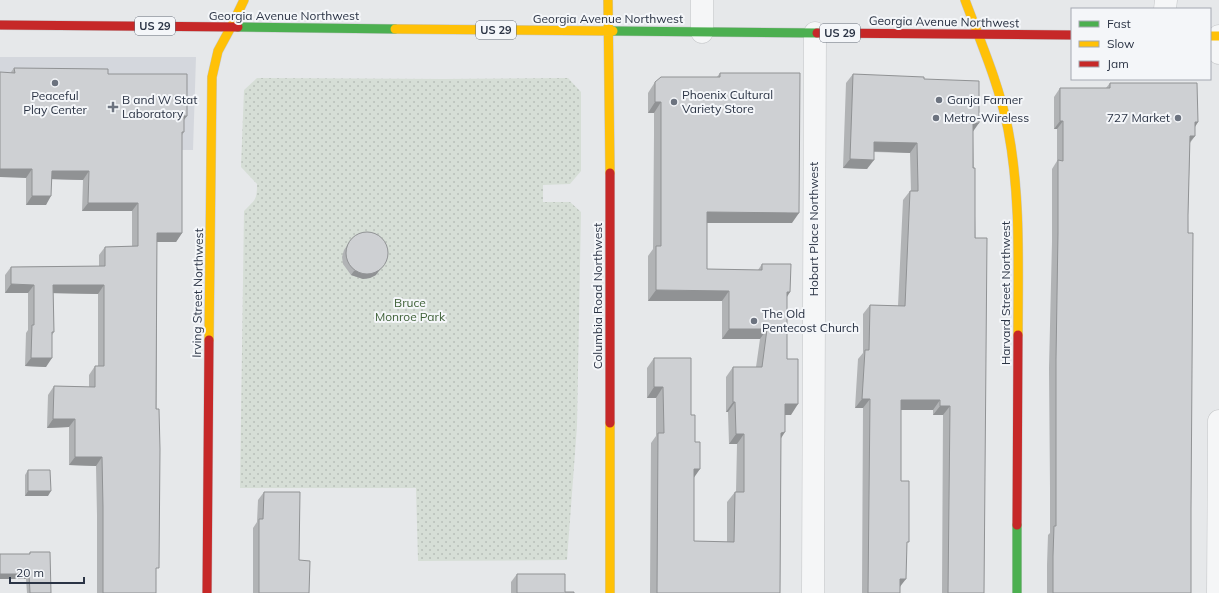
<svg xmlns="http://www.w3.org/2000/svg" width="1219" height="593" font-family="Mulish,sans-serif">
<defs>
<pattern id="park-dots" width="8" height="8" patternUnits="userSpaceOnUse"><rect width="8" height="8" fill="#d6ded6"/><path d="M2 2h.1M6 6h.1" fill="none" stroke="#b8bfb9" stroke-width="1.8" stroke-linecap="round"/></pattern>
</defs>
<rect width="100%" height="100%" fill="#e6e8ea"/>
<path fill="#d4d7dd" d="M0,57h196l-3,93 -193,-1z"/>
<path fill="url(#park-dots)" d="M257,78l186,1 125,-1 13,14v79l-11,13 -27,1v17h27l11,10 -4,214 -10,134 -149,1 -2,-73h-176l4,-277c11,-12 13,-10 13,-27l-16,-17 3,-77z"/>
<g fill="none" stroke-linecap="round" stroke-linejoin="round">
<g stroke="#c4c6c8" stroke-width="23">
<path id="street" d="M1165,9l1,-9
M702,32v-32
M1219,36v17
M813,593l2,-560
M1218,593l1,-172"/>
</g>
<g stroke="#c4c6c8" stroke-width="10">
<path id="fast" d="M238,27l157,2
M613,31l204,2
M1017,593v-68"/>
</g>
<g stroke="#c4c6c8" stroke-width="10">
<path id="slow" d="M608,0l2,173
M965,0c16,43 34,84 43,129 13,68 10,137 10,206
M231,27l13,-27
M395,29l218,2
M1210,36h9
M209,340l3,-263 6,-26 13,-24
M610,423v170"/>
</g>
<g stroke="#c4c6c8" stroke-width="10">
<path id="jam" d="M0,25l238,2
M817,33l255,2
M610,173v250
M1017,525l1,-190
M207,593l2,-253"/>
</g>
<use href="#street" stroke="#f5f6f7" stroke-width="22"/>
<use href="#fast" stroke="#4caf50" stroke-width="9"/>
<use href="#slow" stroke="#ffc107" stroke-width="9"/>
<use href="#jam" stroke="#c62828" stroke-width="9"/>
</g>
<path fill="#b1b3b5" d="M14,68l94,6 76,47v11l-2,3v98l-6,9h-19l-1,351h-59v-78l-1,-49 -27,-1v-38l-22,1 1,-33 6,-9 35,1v-12l6,-9h3v-72l-45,-1 1,39 -2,3 -6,32 -21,-1 1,-33 2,-3v-37h-23v-18l6,-8 88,-1v-11l6,-8 27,-1v-35h-50l1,-31 -31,-1 -6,26h-20v-27l-15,-106z
M720,73l72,150h-85v46l51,1 4,-6 28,28 -3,5v62l4,56h-6l-4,22 -1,156h-130l1,-150 5,-7v-38h-9v-30l7,-10 37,57 3,62v64l33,1v-40l8,-10h1l1,-48h-8l-1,-32h-2v-35l7,-10h23l4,-28h-38v-38h-74v-45l5,-7 1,-114v-22h-6v-20l7,-11 62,-5z
M853,74l71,5 49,53 11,461h-42l1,-178h-10v-5h-32v71l6,65 -7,42v5h-38l1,-185h-8l3,-49 5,-6v-39l7,-9 28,1 5,-106 7,-9h1l-1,-38 -36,-1 -7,17 -24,-1 3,-85z
M1110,83l88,39 -3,5v9l-5,7 -2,72 3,294v84h-144v-28l1,-30 2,-2v-45l-1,-120 3,-126v-73l5,-8v-32h-3v-32l6,-9h46z
M351,240l25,35 -6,3 -7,1 -12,-4 -8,-11 -1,-7 2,-7z
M28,470l20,26h-23v-21z
M264,492l35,68 10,33h-56v-65l4,-6 1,-22z
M30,552l21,41h-24l-1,-14h-26v-25h29z
M517,574l48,18 9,1h-63v-11z"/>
<path fill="#909294" d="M655,102h6l-7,11h-6z
M184,116h3l-6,8z
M1060,121h3l-6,8h-3z
M1195,122h3l-6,9z
M973,123h6l-7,10z
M1190,136h5l-7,8z
M874,142l43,1 -7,10 -42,-2z
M850,159l24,1 -7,9 -24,-1z
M0,169h32l-6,9 -26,-1z
M52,171h37l-6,9 -37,-1z
M32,196h19l-5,9h-20z
M88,203h50l-6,8h-50z
M707,212l92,1 -7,10h-92z
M157,233h25l-6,9h-24z
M387,260l-11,15 -6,3 -7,1 -12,-4 3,-4z
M11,284l23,1 -6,8h-23z
M53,285h51l-6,9 -51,-1z
M656,290l73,1 -7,10h-74z
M787,292h3l-7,10z
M729,329h38l-7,10h-38z
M31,358h21l-6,9 -21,-1z
M654,387h9l-7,11h-9z
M862,399h8l-7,9h-8z
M901,400h39l-7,10h-39z
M733,402h2l-7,10h-2z
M785,404h13l-7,11h-13z
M940,406h10l-7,9h-10z
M53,419h22l-6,8 -22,1z
M785,432l-7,11 3,-10z
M736,434h8l-7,10h-8z
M75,457h27l-6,9 -27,-1z
M694,469h6l-7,10z
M28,491h23l-3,5h-23z
M0,574h29l-3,5h-26z
M900,579h6l-7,9z"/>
<path fill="#ced0d3" stroke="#909294" d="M14,68l94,1v5h79v42h-3v16h-2v101h-25l-1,176h3l1,40 -1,119h-3v25h-53v-86l-1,-50h-27v-38h-22l1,-33 41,1v-21h9v-81h-51l1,47h-2v26h-21l1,-33h2v-40l-23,-1v-17l94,-1v-19l33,-1v-43h-50l1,-32h-37l-1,25h-19v-27h-32v-97l15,1z
M720,73h80l-1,140 -92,-1v57l55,1v-6h29l-1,28h-3v67h11v45h-13v28l-4,1 -1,160h-123l1,-160h6l-1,-46h-9v-29h37v57h4v27h5v27h-6v72l40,1 1,-50h9v-58h-8l-1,-32h-2v-35h29l5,-38h-38v-38l-73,-1v-44h5v-144h-6v-20l6,-5h59z
M853,74l71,3v2l55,2v42h-6v45h2v70h12l-3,355h-36l2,-187h-10v-6h-39v81h8v61h-2l-1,37h-6v14h-32l2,-194h-8l3,-49h4l1,-45 35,1 5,-115h8v-5l-1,-43 -43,-1v18l-24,-1z
M1110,83h87l1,39h-3v14h-5l-2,79v18h5l-2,276v84h-138v-37l1,-30h2v-167l2,-126v-73l5,1v-40h-3v-33h50z
M346 253a21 21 0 1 1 42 0a21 21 0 1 1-42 0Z
M28,470h22l1,21h-23z
M264,492h36l-1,68 11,1 -1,32h-50v-74h4z
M30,552h20l1,41h-21l-1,-19h-29v-20h30z
M517,574h48v18h9v1h-57z"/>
<g fill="#6c737f" stroke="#f4f6f9" stroke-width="1.5">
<circle cx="55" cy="83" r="4"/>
<circle cx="939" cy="100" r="4"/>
<circle cx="674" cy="102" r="4"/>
<path d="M111 101h4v4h4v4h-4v4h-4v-4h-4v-4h4z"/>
<circle cx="936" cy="118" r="4"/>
<circle cx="1178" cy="118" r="4"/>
<circle cx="754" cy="321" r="4"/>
</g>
<g text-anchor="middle" stroke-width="4" stroke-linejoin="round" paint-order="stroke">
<g fill="#f4f6f9" stroke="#676e7b" stroke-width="1">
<rect x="135" y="17" width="40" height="18" rx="3"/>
<rect x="476" y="21" width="40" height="18" rx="3"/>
<rect x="820" y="24" width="40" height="18" rx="3"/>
</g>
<g font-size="11" font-weight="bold" fill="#2b3445">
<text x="155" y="30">US 29</text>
<text x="496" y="34">US 29</text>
<text x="840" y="37">US 29</text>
</g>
<g font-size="12" fill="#2b3445" stroke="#f4f6f9">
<text x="284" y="20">Georgia Avenue Northwest</text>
<text x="608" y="23">Georgia Avenue Northwest</text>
<text transform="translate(944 22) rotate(1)" y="4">Georgia Avenue Northwest</text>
<text transform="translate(814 229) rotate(-90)" y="4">Hobart Place Northwest</text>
<text transform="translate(198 293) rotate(-89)" y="4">Irving Street Northwest</text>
<text transform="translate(1006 293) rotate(-90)" y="4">Harvard Street Northwest</text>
<text transform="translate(598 296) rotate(-90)" y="4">Columbia Road Northwest</text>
</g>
<g font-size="12" fill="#2b3445" stroke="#f4f6f9" text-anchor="start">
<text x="682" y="99">Phoenix Cultural<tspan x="682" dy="14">Variety Store</tspan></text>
<text x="55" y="100" text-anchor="middle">Peaceful<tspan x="55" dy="14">Play Center</tspan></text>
<text x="122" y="104">B and W Stat<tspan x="122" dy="14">Laboratory</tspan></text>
<text x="947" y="104">Ganja Farmer</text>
<text x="944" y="122">Metro-Wireless</text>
<text x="1170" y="122" text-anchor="end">727 Market</text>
<text x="762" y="318">The Old<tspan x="762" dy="14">Pentecost Church</tspan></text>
</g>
<g font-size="12" fill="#3f6138" stroke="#f4f6f9">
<text x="410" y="307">Bruce<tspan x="410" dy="14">Monroe Park</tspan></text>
</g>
</g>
<rect x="1071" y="8" width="140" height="72" fill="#f4f6f9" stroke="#a4a8b1"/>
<rect x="1079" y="21" width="20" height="6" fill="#4caf50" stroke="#a4a8b1"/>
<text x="1107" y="28" font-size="12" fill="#2b3445">Fast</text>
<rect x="1079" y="41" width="20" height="6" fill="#ffc107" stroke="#a4a8b1"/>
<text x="1107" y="48" font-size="12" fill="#2b3445">Slow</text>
<rect x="1079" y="61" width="20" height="6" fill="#c62828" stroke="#a4a8b1"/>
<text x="1107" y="68" font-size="12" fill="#2b3445">Jam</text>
<path d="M10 577v6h74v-6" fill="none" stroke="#2b3445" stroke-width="2"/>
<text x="16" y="577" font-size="12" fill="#2b3445" stroke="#f4f6f9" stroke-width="3" paint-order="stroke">20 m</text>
</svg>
